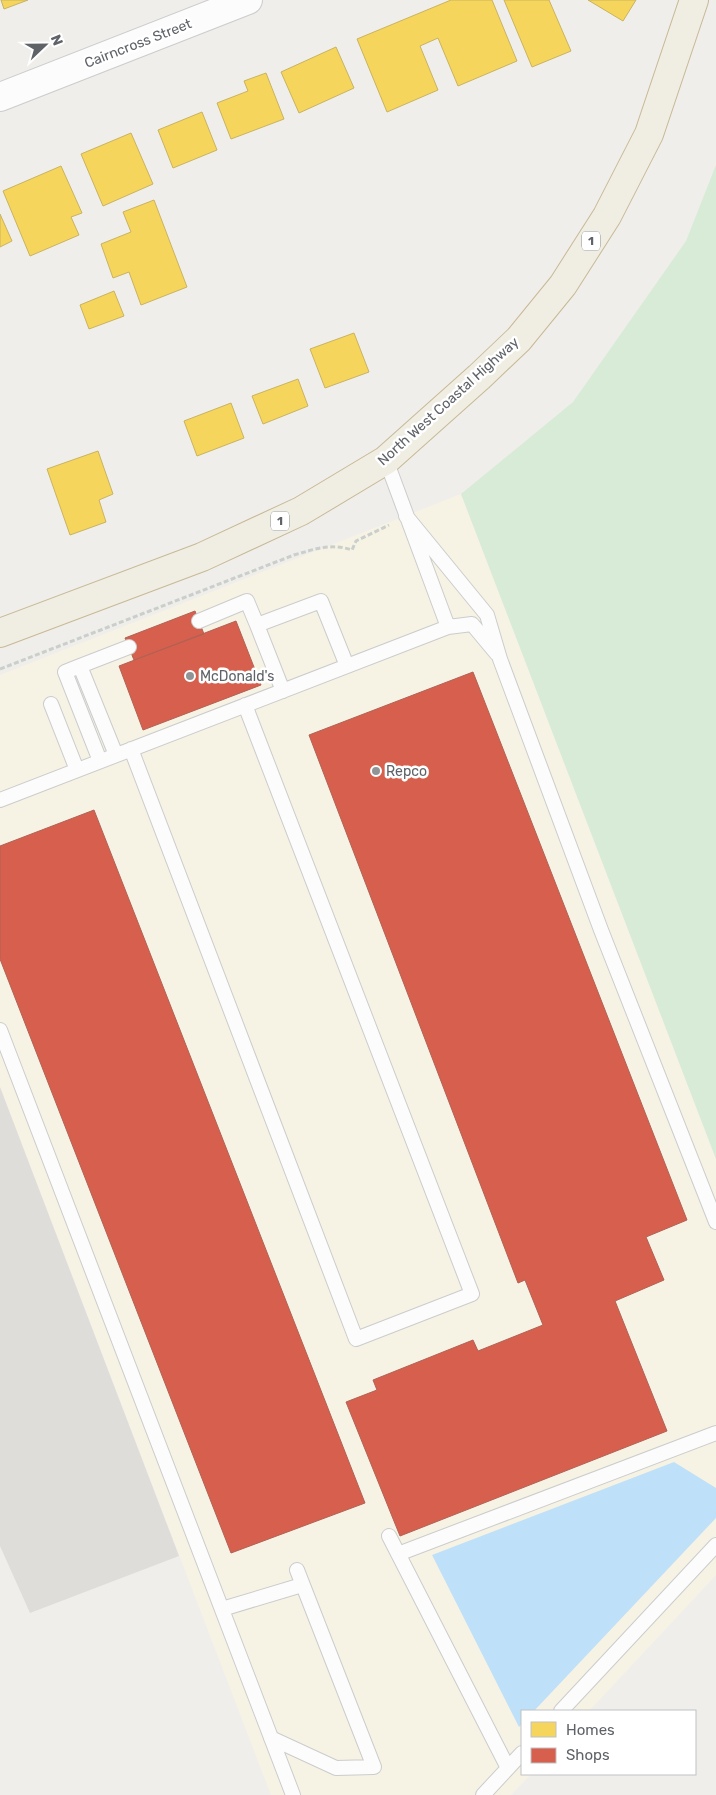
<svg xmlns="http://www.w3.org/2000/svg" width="716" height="1795" font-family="Rubik,sans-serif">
<rect width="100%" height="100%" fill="#efeeea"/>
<path fill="#f7f3e4" d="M461,494l255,665v416l-127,136h-67v63h9l-20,21h-240l-271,-708v-412z"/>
<path fill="#dfddda" d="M0,1087l179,469 -149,57 -30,-67z"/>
<path fill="#d8ebd6" d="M716,165v994l-255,-665 112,-92 113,-161z"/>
<path fill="#bfe0f9" d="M674,1462l42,26v30l-182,193h-12v13l-3,3 -87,-172z"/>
<path fill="#f6d55c" stroke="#c9b360" d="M1,0h27l-24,9z
M451,0h41l25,61 -59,25 -20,-48 -18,8 18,44 -51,22 -30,-73z
M504,0h45l22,51 -39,16z
M588,0h48l-13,21z
M336,47l18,41 -55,25 -18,-41z
M266,73l18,46 -53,20 -14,-36 31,-12 -4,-10z
M202,112l15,38 -44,18 -15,-38z
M131,133l22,51 -50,22 -22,-52z
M61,166l21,47 -11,4 8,18 -49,21 -27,-65z
M154,200l33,87 -46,18 -12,-33 -16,6 -12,-34 30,-12 -8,-20z
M0,214l12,27 -12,6z
M114,291l10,25 -35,13 -9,-24z
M354,333l15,39 -44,16 -15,-39z
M298,379l10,27 -45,18 -11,-28z
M231,403l13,35 -47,18 -13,-35z
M98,451l15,43 -14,6 7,22 -36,13 -23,-66z"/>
<path fill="#d6604d" stroke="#b26155" d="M195,611l9,23 -70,26 -9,-22z
M236,621l25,64 -118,45 -24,-64z
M473,672l214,548 -41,17 18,43 -49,21 52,130 -267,105 -54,-134 31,-12 -4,-10 100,-40 5,11 65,-26 -18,-45 -7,3 -209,-548z
M94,810l271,693 -134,50 -231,-594v-113z"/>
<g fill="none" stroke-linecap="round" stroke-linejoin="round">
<g stroke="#cbcccc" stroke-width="16">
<path id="lane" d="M386,460l62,167
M406,516l81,99 13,44 101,271 115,292
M199,621l48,-20 10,24 64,-24 26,65
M257,625l26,66
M80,666l-15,6 35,89
M51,704l26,66
M131,749l225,590 116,-45 -227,-589
M116,755l-36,-89 49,-19
M0,800l448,-173 24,-3 25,30
M0,1030l293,765
M389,1536l119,232
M398,1554l318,-121
M222,1609l80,-24
M561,1711l155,-166
M271,1738l65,30 38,-1 -77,-197
M483,1795l39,-42"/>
</g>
<g stroke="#cbcccc" stroke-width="30">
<path id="street" d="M0,97l248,-97"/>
</g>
<g stroke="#c8b996" stroke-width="30">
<path id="highway" d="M0,633l202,-76 99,-46 85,-51 93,-83 40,-38 44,-54 44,-69 42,-82 45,-134"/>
</g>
<path stroke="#cacfcc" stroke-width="3" stroke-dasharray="5 2.5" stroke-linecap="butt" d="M0,669l294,-114c21,-6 37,-12 58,-5l4,-9 33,-16"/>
<use href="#lane" stroke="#fdfcfc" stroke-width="14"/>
<use href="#street" stroke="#fdfcfc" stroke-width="28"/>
<use href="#highway" stroke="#f0ede3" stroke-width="28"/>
</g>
<g fill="#919496" stroke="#fff" stroke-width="2">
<circle cx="190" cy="676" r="5"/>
<circle cx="376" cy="771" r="5"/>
</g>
<g text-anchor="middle" stroke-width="5" stroke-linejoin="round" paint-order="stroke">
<g fill="#fff" stroke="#8f9295" stroke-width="1">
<rect x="582" y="231.5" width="18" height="19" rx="4"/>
<rect x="271" y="511.5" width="18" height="19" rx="4"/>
</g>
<g font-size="12" font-weight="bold" fill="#5f6368">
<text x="591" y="245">1</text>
<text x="280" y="525">1</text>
</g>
<g font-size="14" fill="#5f6368" stroke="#fff">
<text transform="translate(138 43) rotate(-21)" y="5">Cairncross Street</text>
<text transform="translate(448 401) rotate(-42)" y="5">North West Coastal Highway</text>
</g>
<g font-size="14" fill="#5f6368" stroke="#fff" text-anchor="start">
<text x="200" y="681">McDonald's</text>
<text x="386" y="776">Repco</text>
</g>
</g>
<rect x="521" y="1710" width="175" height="65" fill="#ffffff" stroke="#bfc1c3"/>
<rect x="531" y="1722" width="25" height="15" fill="#f6d55c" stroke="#bfc1c3"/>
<text x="566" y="1735" font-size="15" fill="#5f6368">Homes</text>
<rect x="531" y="1748" width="25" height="15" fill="#d6604d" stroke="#bfc1c3"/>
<text x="566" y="1760" font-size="15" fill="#5f6368">Shops</text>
<g transform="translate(45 45) rotate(68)" stroke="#ffffff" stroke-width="4" paint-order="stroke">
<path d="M0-4L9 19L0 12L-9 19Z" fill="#5f6368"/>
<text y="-8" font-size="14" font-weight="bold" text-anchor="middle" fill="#5f6368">N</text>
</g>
</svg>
